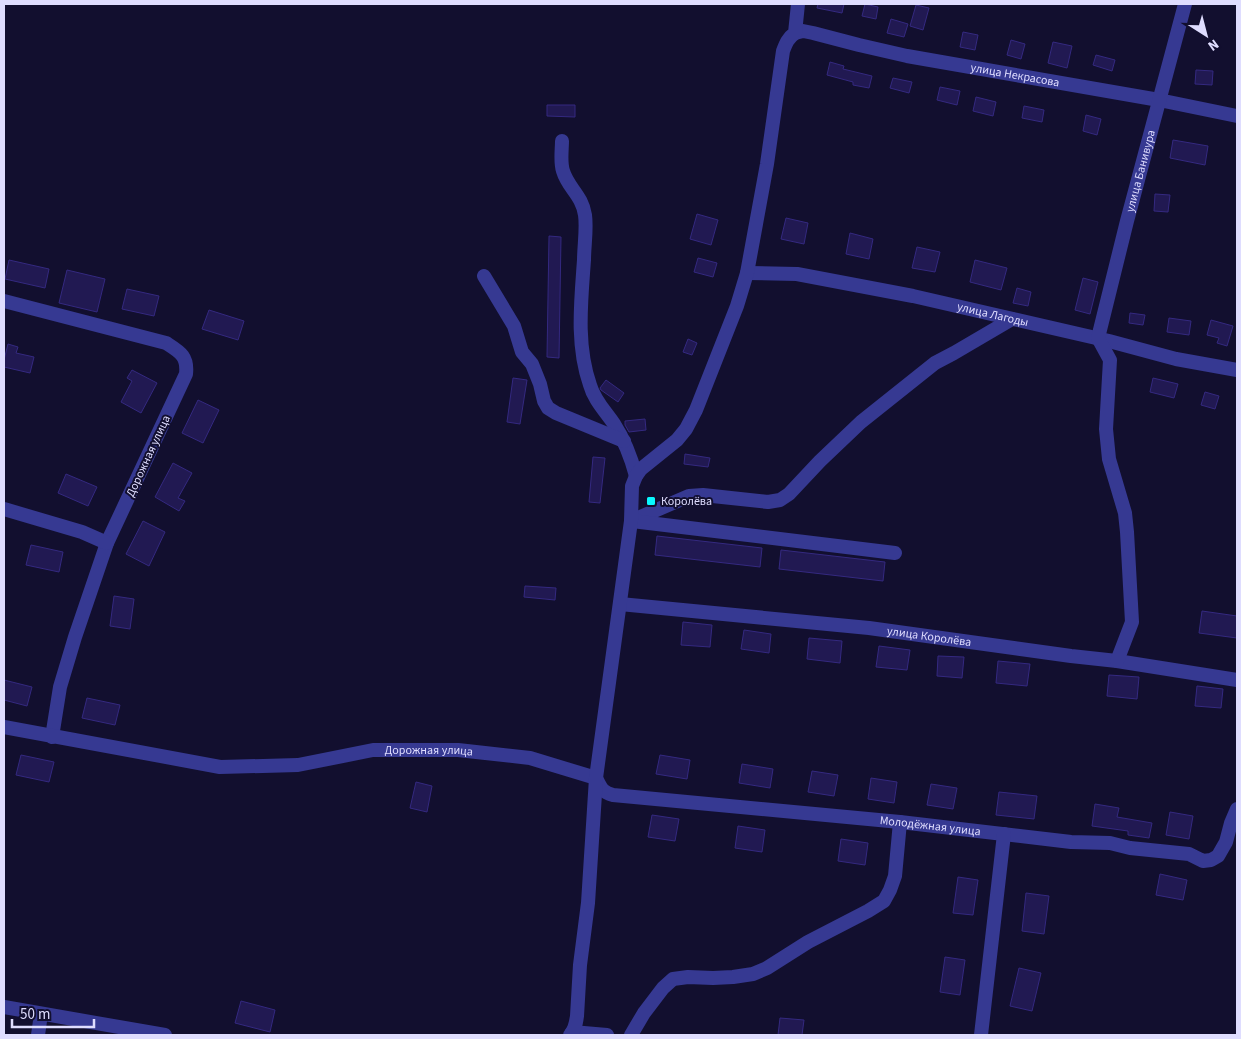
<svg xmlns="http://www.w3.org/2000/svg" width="1241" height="1039" font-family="'Source Sans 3',sans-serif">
<rect width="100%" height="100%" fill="#120f2f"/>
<path fill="#211952" stroke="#342980" d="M818,4h26l-2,9 -25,-5z
M865,4l13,3 -2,12 -14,-3z
M916,5l13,3 -6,22 -13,-4z
M891,19l17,5 -4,13 -17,-4z
M963,32l15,3 -3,15 -15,-3z
M1011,40l14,4 -4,15 -14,-4z
M1053,42l19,4 -5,22 -19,-5z
M1096,55l19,5 -3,11 -19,-6z
M830,62l14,4 -1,3 29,7 -3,12 -16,-3v-3l-26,-7z
M1196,70l17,1 -1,14 -17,-1z
M893,78l19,4 -3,11 -19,-5z
M940,87l20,4 -3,14 -20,-5z
M976,97l20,5 -3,14 -20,-5z
M547,105h28v12l-28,-1z
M1024,106l20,4 -2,12 -20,-4z
M1086,115l15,4 -4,16 -14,-4z
M1173,140l35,6 -3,19 -35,-7z
M1155,194l15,1 -2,17 -14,-1z
M697,214l21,6 -7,25 -21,-6z
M786,218l22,5 -4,21 -23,-5z
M850,233l23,6 -4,20 -23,-5z
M549,236l12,1 -2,121 -12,-1z
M917,247l23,5 -5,20 -23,-4z
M698,258l19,5 -4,14 -19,-5z
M9,260l40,9 -4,19 -40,-9z
M975,260l32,8 -6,22 -31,-8z
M67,270l38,9 -8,33 -38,-9z
M1083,278l15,4 -8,32 -15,-4z
M1017,288l14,4 -3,14 -15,-3z
M127,289l32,7 -5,20 -32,-7z
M209,310l35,11 -6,19 -36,-11z
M1130,313l15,2 -2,10 -14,-2z
M1169,318l22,3 -2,14 -22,-3z
M1211,320l22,6 -6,20 -10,-3 2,-5 -12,-3z
M688,339l9,4 -5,12 -9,-3z
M8,344l10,3 -2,6 18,4 -4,16 -26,-6v-7z
M132,370l25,13 -16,30 -20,-11 11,-21 -5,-3z
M513,378l14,2 -7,44 -13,-2z
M1153,378l25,6 -4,14 -24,-6z
M606,380l18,13 -6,9 -17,-12 -1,-2z
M1205,392l14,4 -4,13 -14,-4z
M198,400l21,10 -16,33 -21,-10z
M645,419l1,11 -17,2 -4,-7v-4z
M685,454l25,4 -2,9 -24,-3z
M593,457l12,1 -5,45 -11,-1z
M173,463l19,10 -14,25 7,3 -6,10 -24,-14z
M66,474l31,13 -9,19 -30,-13z
M143,521l22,11 -16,34 -23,-12z
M657,536l105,12 -2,19 -105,-12z
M31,545l32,7 -4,20 -33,-7z
M781,550l104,12 -2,19 -104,-12z
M525,586l31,2 -1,12 -31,-3z
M114,596l20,3 -4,30 -20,-3z
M1202,611l35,5v22l-38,-5z
M683,622l29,3 -2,22 -29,-2z
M744,630l27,4 -2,19 -28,-4z
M809,638l33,3 -2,22 -33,-4z
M879,646l31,4 -3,20 -31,-3z
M938,656l26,1 -2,21 -25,-2z
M998,661l32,3 -3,22 -31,-3z
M1109,675l30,2 -2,22 -30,-3z
M4,680l28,7 -5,19 -23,-6z
M1197,686l26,3 -2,19 -26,-2z
M87,698l33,7 -5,20 -33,-7z
M21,755l33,7 -5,20 -33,-7z
M660,755l30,5 -3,19 -31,-5z
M742,764l31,5 -3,19 -31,-5z
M812,771l26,4 -4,21 -26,-4z
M871,778l26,4 -3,21 -26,-4z
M416,782l16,4 -5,26 -17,-4z
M931,784l26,4 -4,21 -26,-4z
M999,792l38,4 -3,23 -38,-4z
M1095,804l24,4 -2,9 35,6 -3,15 -21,-3v-4l-36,-5z
M1170,812l23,4 -4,23 -23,-4z
M652,815l27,4 -4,22 -27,-4z
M738,826l27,4 -3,22 -27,-4z
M841,839l27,4 -3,22 -27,-4z
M1160,874l27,6 -4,20 -27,-5z
M958,877l20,3 -5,35 -20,-2z
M1026,893l23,3 -5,38 -22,-3z
M945,957l20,3 -5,35 -20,-3z
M1019,968l22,5 -9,38 -22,-5z
M241,1001l34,9 -5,22 -35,-9z
M780,1018l24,2 -2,15h-24z"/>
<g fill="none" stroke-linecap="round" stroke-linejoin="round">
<g stroke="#363992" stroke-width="14">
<path id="s1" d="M795,33l8,-2 10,2 46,12 48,11 252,44 78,16"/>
<path d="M562,141c0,9 -2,21 1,30 5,17 19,24 22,44 2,14 -1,31 -1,45 -3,42 -8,85 6,125 4,15 16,27 24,39 11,17 17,33 22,52"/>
<path id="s2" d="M747,273l50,1 116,22 196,45 67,18 61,11"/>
<path d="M484,276l30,50 8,26 10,12 8,20 4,17 4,7 8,5 68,28"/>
<path d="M4,301l162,42c14,9 22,13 20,31l-79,169 -32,94 -15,50 -8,50"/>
<path d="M4,509l78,23 25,11"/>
<path d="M631,521l58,-25 14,-1 65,7 12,-2 9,-6 31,-33 41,-39 74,-59 19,-10 58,-34"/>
<path d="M632,521l263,32"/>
<path id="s3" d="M620,604l249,24 202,28 46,5 120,19"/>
<path id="s4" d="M1117,661l15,-39 -5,-90 -2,-19 -16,-54 -3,-30 4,-69 -12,-22 29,-117 58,-217"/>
<path id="s5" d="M4,727l216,40 78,-2 75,-15h85l72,8 66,20"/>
<path id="s6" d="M596,778c5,10 6,14 17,17l287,27 171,20 39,1 20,5 59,6 14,7 8,-1 7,-4 8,-14 5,-19 6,-14"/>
<path d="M4,1007l161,28"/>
<path d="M572,1032l35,3"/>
<path d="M38,1035l3,-21"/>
<path d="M570,1035c5,-5 6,-12 7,-19l3,-51 8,-62 8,-125 35,-257 1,-35 4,-10 5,-7 36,-29 9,-11 10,-19 41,-104 10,-33 20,-109 16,-113c3,-8 5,-13 12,-18l3,-29"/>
<path d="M631,1035l13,-22 19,-25 10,-9 15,-2 25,1 20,-1 20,-3 14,-6 41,-26 60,-31 16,-10 6,-11 5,-14 5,-54"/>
<path d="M981,1035l23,-201"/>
</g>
</g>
<rect fill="#09f8ff" stroke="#120f2f" stroke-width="2" x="646" y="496" width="10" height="10" rx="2.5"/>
<g text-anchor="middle" stroke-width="4" stroke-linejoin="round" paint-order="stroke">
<g font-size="12" fill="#dfddff" stroke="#120f2f">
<text dy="4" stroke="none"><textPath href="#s1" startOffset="225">улица Некрасова</textPath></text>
<text dy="4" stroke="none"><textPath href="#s4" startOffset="504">улица Банивура</textPath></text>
<text dy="4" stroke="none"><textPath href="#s2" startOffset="250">улица Лагоды</textPath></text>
<text transform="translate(148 456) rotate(-65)" y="4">Дорожная улица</text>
<text dy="4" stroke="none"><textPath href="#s3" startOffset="311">улица Королёва</textPath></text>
<text dy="4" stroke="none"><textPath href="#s5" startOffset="430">Дорожная улица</textPath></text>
<text dy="4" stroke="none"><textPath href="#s6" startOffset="344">Молодёжная улица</textPath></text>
</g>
<g font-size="12" fill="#dfddff" stroke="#120f2f" text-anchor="start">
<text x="661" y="505">Королёва</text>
</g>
</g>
<rect width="1241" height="1039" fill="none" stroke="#dfddff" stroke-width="10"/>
<g transform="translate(1206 35) rotate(144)" stroke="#120f2f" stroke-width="4" paint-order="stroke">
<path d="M0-4L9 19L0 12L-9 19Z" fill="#dfddff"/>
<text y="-8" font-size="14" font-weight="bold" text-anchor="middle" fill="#dfddff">N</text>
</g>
<path d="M12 1019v8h82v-8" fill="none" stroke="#dfddff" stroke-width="2.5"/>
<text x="20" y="1019" font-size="15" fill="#dfddff" stroke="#120f2f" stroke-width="4" paint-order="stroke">50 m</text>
</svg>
